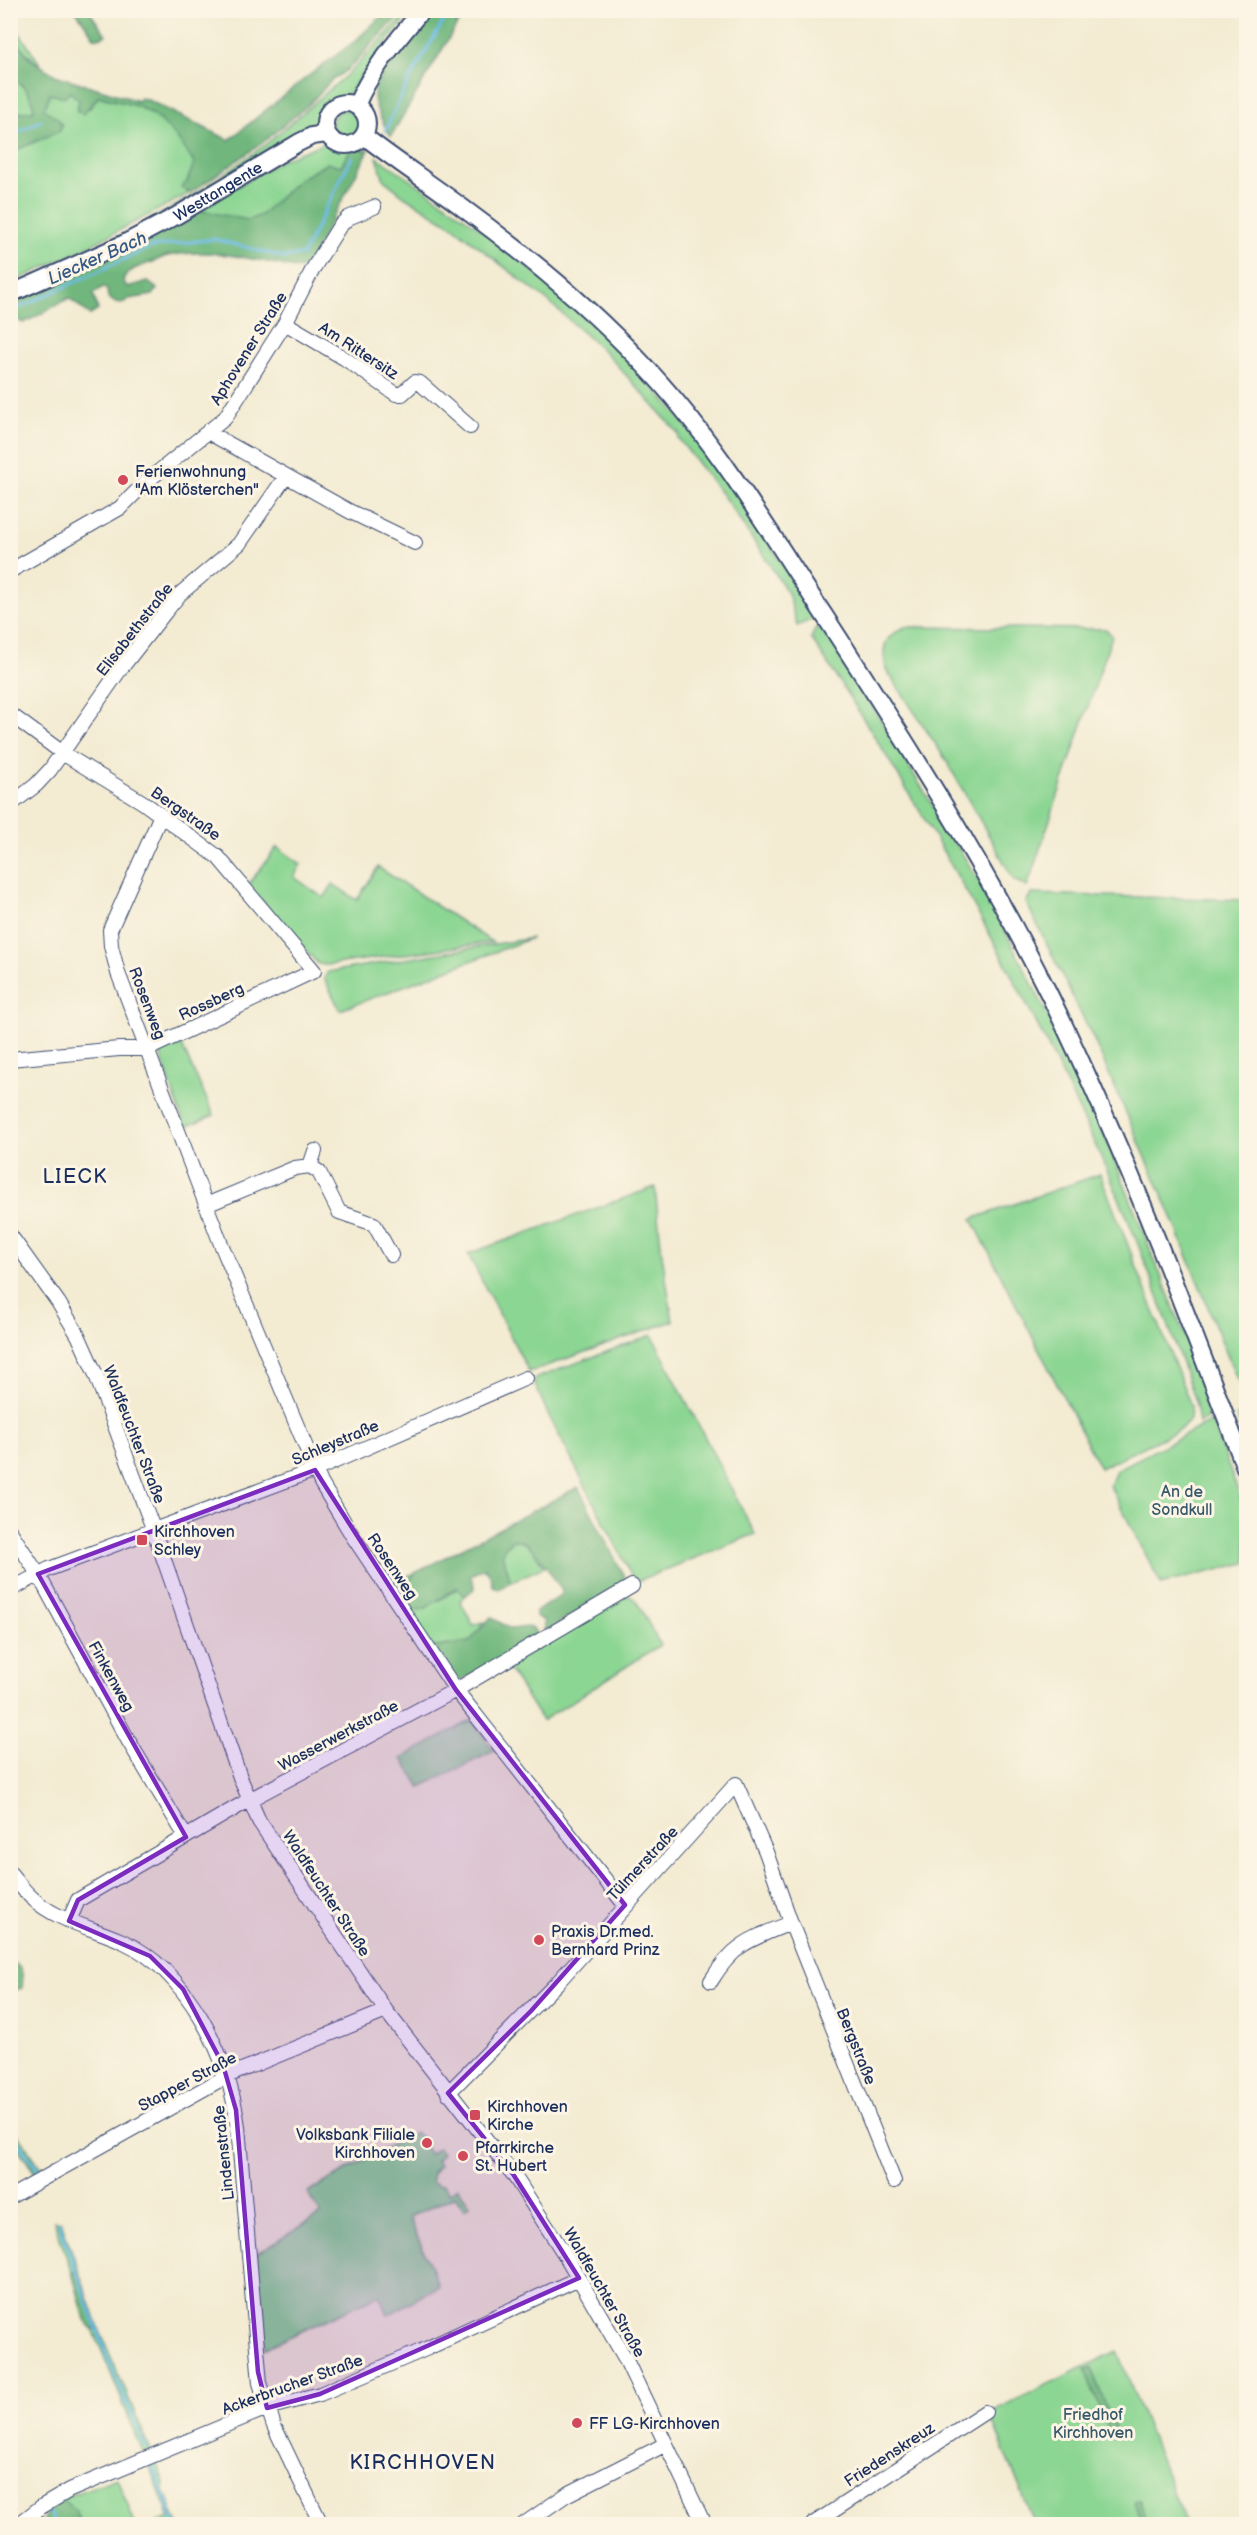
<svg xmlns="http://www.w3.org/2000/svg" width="1257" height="2535" font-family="'Balsamiq Sans',sans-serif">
<rect width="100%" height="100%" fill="#fcf5e5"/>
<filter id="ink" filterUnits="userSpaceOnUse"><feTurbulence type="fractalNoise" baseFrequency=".0167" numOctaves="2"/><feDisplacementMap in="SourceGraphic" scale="12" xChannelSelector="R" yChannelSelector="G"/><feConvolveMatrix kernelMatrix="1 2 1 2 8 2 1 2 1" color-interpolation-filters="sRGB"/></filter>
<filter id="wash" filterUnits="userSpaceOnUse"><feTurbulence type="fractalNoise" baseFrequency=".008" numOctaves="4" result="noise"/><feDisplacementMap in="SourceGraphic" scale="24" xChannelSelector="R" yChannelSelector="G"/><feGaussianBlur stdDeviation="1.35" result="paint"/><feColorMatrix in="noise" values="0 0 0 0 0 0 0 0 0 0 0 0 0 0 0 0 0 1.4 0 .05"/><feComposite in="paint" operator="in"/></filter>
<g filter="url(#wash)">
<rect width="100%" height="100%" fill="#f3ebd2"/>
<path fill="#8cd693" stroke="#548278" stroke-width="1.5" d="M409,11h4l-32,38 -31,44 -24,13 -9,19 -51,26 -112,71 -106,48 74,-35 66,-36 76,-53 85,-73z
M10,19l32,48c-16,-12 -31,-28 -32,-48z
M11,77c14,8 22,18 23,34l-23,2z
M70,92l9,8 -1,11 12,-3 9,-12c13,5 28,6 40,11 23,9 43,36 55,56l-7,19v10l3,1 -108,57 -71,33 -1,-131 50,-21 -16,-22 6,-15 15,3z
M332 124a14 14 0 1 1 28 0a14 14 0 1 1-28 0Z
M327,142c15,9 25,3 39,8l-15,-1 -10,17 -13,-3c-9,5 -20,10 -28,17 -16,12 -29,36 -51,40 -12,2 -37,-8 -50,-10l82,-50z
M377,157c39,26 78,52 115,81 67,52 129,110 184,175 53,62 95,133 138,202l-1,4 -16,7 -9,-33 -18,-28 -46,-68 -46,-59 1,-4 -72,-80 -58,-52 -98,-77 -47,-29 -20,-16z
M905,627l201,2 6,7 -85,251 -13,-7 -70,-123 -58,-88c-5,-24 -2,-32 19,-42z
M816,628h5l7,6 154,252 66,129 39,79 27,64 95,238 -1,22 -9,5 -3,-19c-29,-84 -59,-169 -96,-249 -82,-180 -180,-353 -289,-517z
M277,847l24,17 -7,13 30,21 9,-14 24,16 21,-33 114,75 -165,23 -9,-1 -70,-79z
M1031,894l215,6v488l-10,-11 -64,-160 -78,-177 -68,-138z
M532,938l-192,72 -16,-32 4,-6z
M180,1042l34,73 -29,12 -25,-74z
M1100,1174l91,232 -1,13 -9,10 -81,39 -128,-249z
M655,1187l7,68 11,66 -144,51 -61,-118z
M652,1335l103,199 -120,48 -88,-170 -13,-30 2,-4z
M1212,1421l34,92v50l-85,21 -51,-98 6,-16z
M513,1540c17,1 23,14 31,27l-34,15 -8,-28 1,-5z
M415,1573l-7,9 -10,7 10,16 30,-4 20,-13 7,8 -5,4 13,25 11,-3 -8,14 -7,6 -38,6 -41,-65z
M624,1596h5l7,4 24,45 -118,76 -35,-55z
M472,1720l22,31 -74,36 -18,-29z
M415,2132l6,6 8,16 9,-6 4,5 -6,7 3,5 -7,8v8l6,4h5l7,8 7,-6 13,18 -6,4 -9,-13 -46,21 30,69 -51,29 -9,-20 -114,53 -9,-94 65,-40 -13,-22z
M54,2221l7,1 19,52 -8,-2z
M93,2329h6l52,122 -7,4z
M1117,2351l69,173h-151l-44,-106 6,-9z
M156,2461l9,25 -2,2 15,36h-24l16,-6 -22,-55z
M117,2478l18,46h-55l-4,-13 -15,-12z"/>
<path fill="#71b77d" stroke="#46736e" stroke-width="1.5" d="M388,10l16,1 -57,59 -16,11 -22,23 -48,40 -71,49 -9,-6 6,-5 7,-19c-12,-20 -31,-45 -53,-55 -13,-6 -29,-7 -42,-12l-16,18 -6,-3 2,-11 -9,-8 -5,5 -15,-3 -6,15 14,10 4,6 -2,6 -49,21v-39l23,-2c-1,-16 -9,-26 -23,-34v-45l19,27 25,16 83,26 2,-3 6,1 83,41 74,-60 52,-39z
M76,11h13l17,24 -7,3 -5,-1z
M438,11h27l-74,125c-7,-10 -16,-27 -17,-39 -2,-26 46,-70 64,-86z
M351,149l18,1 -61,114 -8,5c-44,-9 -89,-22 -133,-13 -6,2 -11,5 -17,7 -12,4 -20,6 -27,16l3,7 4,1 17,-6 10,8 -4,6 -25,4 -5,4 -9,-1 -6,-5 -1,-7 -4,-3 -10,7 5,16 -8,5 -21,-17c-16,8 -29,18 -46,25l-9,-5 -3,2 -1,-18 103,-46 86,-46 49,10 13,-5 37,-35 30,-17 13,3z
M1246,1414v28l-9,-26z
M578,1487l47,91 -2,5 -73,46 -6,1v-9l-8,-5v-4l27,-19c-5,-10 -28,-43 -36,-49 -4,-3 -9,-4 -14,-4 -21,15 -3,23 -3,42l-11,7 -6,-3 -2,-10 -6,-8 -15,7 5,13 -10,8 -7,-8 -4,1 -28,19 -11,3 -7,-6 -10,-16 10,-7 7,-9z
M491,1617l19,12c12,0 21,-7 28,6l-79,47 -28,-34 38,-6z
M10,1960c12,7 14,14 12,28l-11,4z
M10,2124l36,51 -7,4 -28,-41z
M72,2272l8,2 19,55h-6l-8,-9z
M1091,2368l27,68 -6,3 -27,-69z
M61,2499l15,12 4,13h-41l5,-4 4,-11z
M1139,2500l10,24h-7l-8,-22z"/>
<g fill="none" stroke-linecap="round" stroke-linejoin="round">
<path stroke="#6dbce7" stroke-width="3" d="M385,131l23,-49 42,-72
M10,136l32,-16
M10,312l141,-65 63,-8 72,19 17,-4 49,-97
M10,2132l31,42
M59,2223l46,128 41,97
M151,2462l24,62
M49,2512l6,12"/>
</g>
</g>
<g filter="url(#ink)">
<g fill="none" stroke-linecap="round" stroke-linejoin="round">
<g stroke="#3b4b6f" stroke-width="16">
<path id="minor" d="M285,323l59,35 52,36h6l13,-12 5,1 50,44
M209,430l4,5 136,76 66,32
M10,571l110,-63 26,-26 79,-64 60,-95 29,-56 25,-40 9,-9 26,-11
M10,714l54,40 80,49 74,54 96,114 -166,78h-29l-109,10
M10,805l26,-20 14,-15 69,-99 47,-60 14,-17 59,-50 47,-68
M161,815l-51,115 1,16 7,27 103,271 100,239 31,52 104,155 169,215
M310,1166l5,-15
M206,1205l89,-37 15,-2 9,6 20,40 35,12 17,31
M10,1235l48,67 20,33 18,40 58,156 87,249 18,41 127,190 127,163 54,84 58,100 79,166
M10,1531l28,43 90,166 58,97
M10,1590l39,-21 266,-99 211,-92
M10,1873c7,8 13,17 21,24 25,24 60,30 91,44 66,30 108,117 116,186l22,256 14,43 47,98
M69,1921l9,-21 171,-100 207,-110 176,-104
M711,1981c23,-38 40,-42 80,-58
M448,2093l109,-110 179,-199 30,68 25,71 103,258
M10,2197l217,-121 159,-65
M19,2524l22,-17 29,-17 197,-82 53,-14 108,-46 151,-70
M524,2524l42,-29 100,-51
M813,2524l172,-112"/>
</g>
<g stroke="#3b4b6f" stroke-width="20">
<g id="major">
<circle cx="346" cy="124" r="21"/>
<path d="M356,106c14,-35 42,-67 66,-96"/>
<path d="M364,136c32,25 66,47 99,72 64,47 125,97 179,155 72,75 125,165 182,252 80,123 159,247 225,379 76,155 136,316 197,476"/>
<path id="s1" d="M10,294l113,-50 53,-28 122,-73 14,-7 15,-2"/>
</g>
</g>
<use href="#minor" stroke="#fff" stroke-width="14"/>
<use href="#major" stroke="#fff" stroke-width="16"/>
</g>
</g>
<path fill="#7b2cbf" fill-opacity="0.2" stroke="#7b2cbf" stroke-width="4.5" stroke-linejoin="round" d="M315,1470l141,220 169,215 -94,106 -83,82 65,81 66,104 -259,116 -53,14 -9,-36 -22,-262 -13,-45 -40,-76 -33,-33 -81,-35 9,-21 108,-63 -148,-263z"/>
<g fill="#d1495b" stroke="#fcf5e5" stroke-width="2">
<circle cx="123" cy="480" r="6"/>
<rect x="136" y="1534" width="12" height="12" rx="3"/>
<circle cx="539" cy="1940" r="6"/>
<rect x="469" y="2109" width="12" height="12" rx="3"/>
<circle cx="427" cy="2143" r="6"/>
<circle cx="463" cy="2156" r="6"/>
<circle cx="577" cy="2423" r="6"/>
</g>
<g text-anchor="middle" stroke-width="6" stroke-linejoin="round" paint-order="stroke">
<g font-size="16" fill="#1b2f5e" stroke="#fcf5e5">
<text dy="6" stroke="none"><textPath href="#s1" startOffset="232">Westtangente</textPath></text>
<text transform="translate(248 348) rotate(-58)" y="6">Aphovener Straße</text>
<text transform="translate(359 350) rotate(33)" y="6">Am Rittersitz</text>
<text transform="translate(134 629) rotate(-52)" y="6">Elisabethstraße</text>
<text transform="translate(186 813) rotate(35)" y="6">Bergstraße</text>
<text transform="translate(211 1001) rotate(-25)" y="6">Rossberg</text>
<text transform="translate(148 1003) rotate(69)" y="6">Rosenweg</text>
<text transform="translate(135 1434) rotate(69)" y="6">Waldfeuchter Straße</text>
<text transform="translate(335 1442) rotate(-23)" y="6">Schleystraße</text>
<text transform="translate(393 1566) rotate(56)" y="6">Rosenweg</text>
<text transform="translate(112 1676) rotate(61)" y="6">Finkenweg</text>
<text transform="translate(338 1735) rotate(-28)" y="6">Wasserwerkstraße</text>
<text transform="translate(642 1863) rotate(-47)" y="6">Tülmerstraße</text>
<text transform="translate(327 1893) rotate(57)" y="6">Waldfeuchter Straße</text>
<text transform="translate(857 2046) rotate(68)" y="6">Bergstraße</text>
<text transform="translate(187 2081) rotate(-28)" y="6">Stapper Straße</text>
<text transform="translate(223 2153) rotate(-96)" y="6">Lindenstraße</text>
<text transform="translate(605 2292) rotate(60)" y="6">Waldfeuchter Straße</text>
<text transform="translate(292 2384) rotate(-20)" y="6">Ackerbrucher Straße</text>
<text transform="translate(889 2454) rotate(-33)" y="6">Friedenskreuz</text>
</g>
<g font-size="16" fill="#1b2f5e" stroke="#fcf5e5" text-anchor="start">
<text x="135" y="477">Ferienwohnung<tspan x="135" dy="18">"Am Klösterchen"</tspan></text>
<text x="154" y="1537">Kirchhoven<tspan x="154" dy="18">Schley</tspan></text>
<text x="551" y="1937">Praxis Dr.med.<tspan x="551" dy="18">Bernhard Prinz</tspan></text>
<text x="487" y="2112">Kirchhoven<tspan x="487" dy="18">Kirche</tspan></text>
<text x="415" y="2140" text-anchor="end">Volksbank Filiale<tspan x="415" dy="18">Kirchhoven</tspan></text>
<text x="475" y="2153">Pfarrkirche<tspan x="475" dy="18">St. Hubert</tspan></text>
<text x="589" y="2429">FF LG-Kirchhoven</text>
</g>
<g font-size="16" fill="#37596b" stroke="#fcf5e5">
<text x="1182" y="1497">An de<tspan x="1182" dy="18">Sondkull</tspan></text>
<text x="1093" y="2420">Friedhof<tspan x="1093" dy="18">Kirchhoven</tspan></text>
</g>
<g font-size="18" font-style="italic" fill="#345987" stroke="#fcf5e5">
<text transform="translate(97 258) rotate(-24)" y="6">Liecker Bach</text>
</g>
<g font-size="20" letter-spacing="1.5" fill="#1b2f5e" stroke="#fcf5e5">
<text x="75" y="1183">LIECK</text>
<text x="423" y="2469">KIRCHHOVEN</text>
</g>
</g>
<rect width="1257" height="2535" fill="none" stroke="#fcf5e5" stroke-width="36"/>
</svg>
